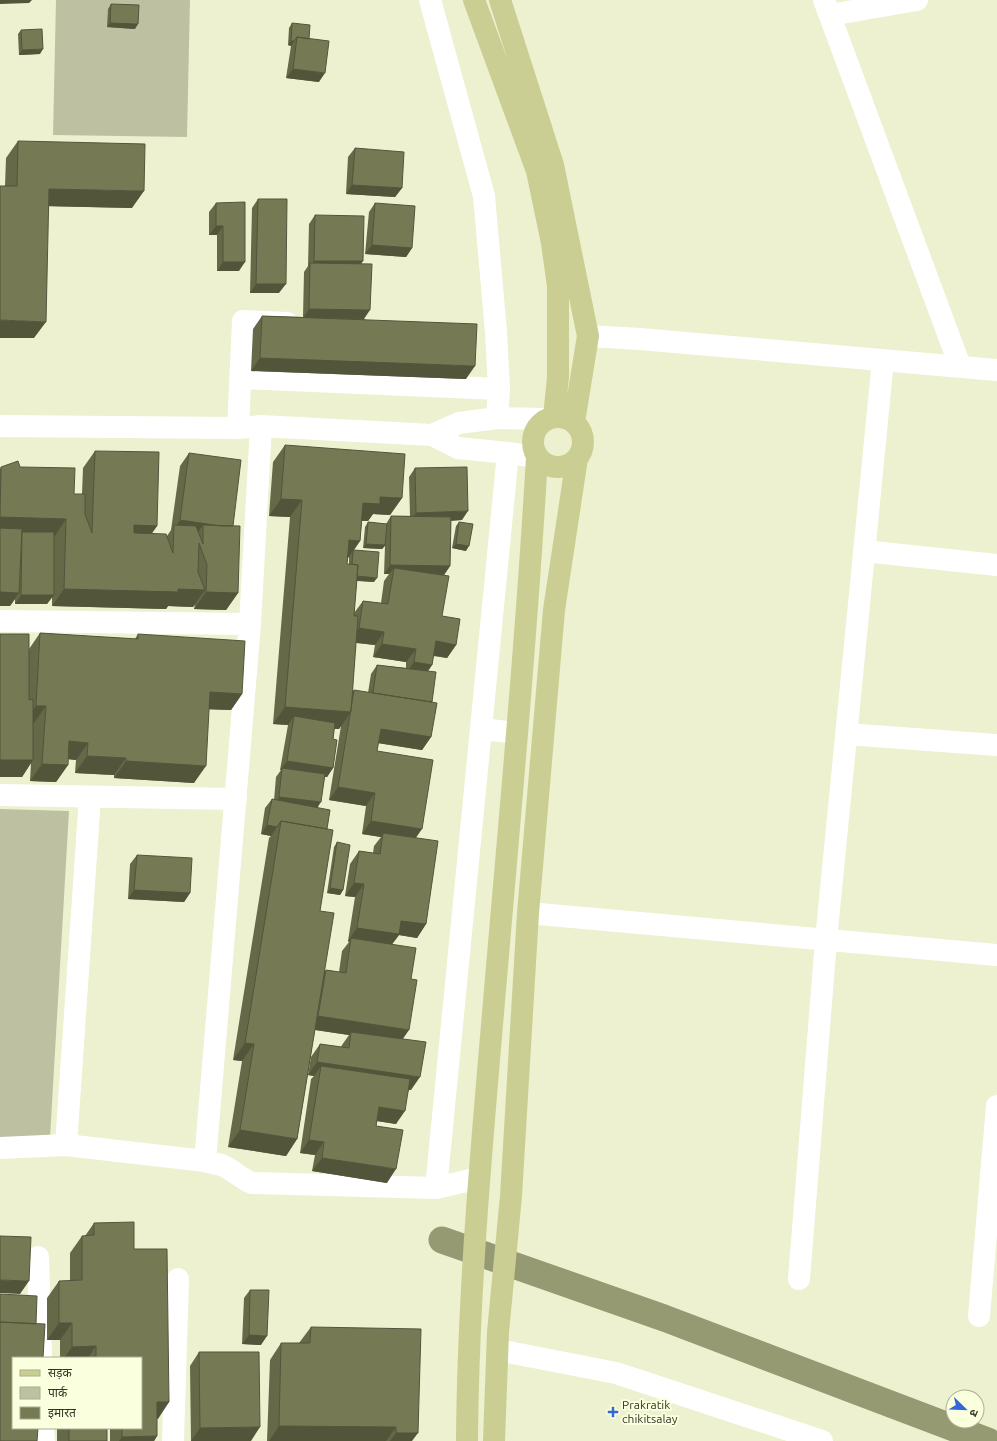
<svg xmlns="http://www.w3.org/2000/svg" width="997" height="1441" font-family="Ubuntu,'Noto Sans Devanagari',sans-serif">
<rect width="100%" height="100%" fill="#edf1d0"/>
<path fill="#bdc1a2" d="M56,0h134l-3,137 -134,-2z
M0,809l69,2 -19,327h-50z"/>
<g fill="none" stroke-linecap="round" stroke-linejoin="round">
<path stroke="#969a73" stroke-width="27" d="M442,1240l222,78 324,123"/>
<path stroke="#fff" stroke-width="22" d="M430,0l54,196 12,136 3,57 -2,29
M824,0l136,366
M830,15l87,-15
M588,336l52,3 357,31
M241,378l258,11
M0,426l238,2 23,-2 171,9 26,13 50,5 29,4
M238,428l5,-107 44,2
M432,435l27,-12 38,-5 49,1
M864,551l133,14
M0,621l250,3
M482,729l34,4
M846,734l151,11
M0,795l236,4
M528,913l469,42
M66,1145l24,-348
M0,1148l66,-3 139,16c6,2 14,3 19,5 10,5 18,13 28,17l184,5 43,-10
M205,1161l45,-537 11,-198
M436,1188l72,-735
M38,1257l3,101
M799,1279l27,-339 57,-580
M979,1316l18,-210
M498,1350l118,23 206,68
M43,1428l1,13
M173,1441l5,-162"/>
<path stroke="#cace92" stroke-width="22" d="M474,0l63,171 15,72 6,43v91l-4,40
M500,0l53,165 35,171 -14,86
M533 442a25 25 0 1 1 50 0a25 25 0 1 1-50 0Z
M467,1441c1,-139 13,-277 25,-416 16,-189 34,-378 45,-568
M494,1441l4,-109 13,-136 17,-283 26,-303 23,-152"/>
</g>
<path fill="#656948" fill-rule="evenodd" d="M111,4l24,25 -28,-2 1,-18z
M292,23l17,16 10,43 -33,-4 5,-32 -3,-1 1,-17z
M21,30l19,24 -21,1 -1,-21z
M18,141l114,67 -83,-2 -15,132 -29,-152 1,-28z
M355,148l47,40 -7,9 -49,-3 2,-37z
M258,199l21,94h-29l2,-85z
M216,203l23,68h-22v-36h-8v-23z
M375,203l37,45 -6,9 -41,-3 4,-42z
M315,215l46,49 3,55 102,60 -215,-8 2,-42 9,-13 41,1 1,-45 4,-6 1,-42z
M285,445l117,53 -12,17 -17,-1 -5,7h-6l-2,20 -6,9 20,32 -17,-1 -3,32 9,-12 18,2 3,-22 5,-7h-5l1,-28 -3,3 -19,-1 2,-21 3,-5 18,2 5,-8h19l-1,-39 6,-9 47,52 -11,1 -1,45 -6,9 -2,41 14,29 -9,13 -14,-2 -1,9 -4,6 4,31 -1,35 -9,13 -44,-7 -1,8 39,86 10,87 -9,14 -18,-3 -7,9 19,35 -9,60 9,51h-2l-13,34 -19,-3 -1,5 11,57 -75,-12 3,-16 -15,-2 11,-74 3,-3 -6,-1 3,-18 9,-13 21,3 1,-2 7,-10 -34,-5 -18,109 -11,17 -58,-9 14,-86 -9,-1 36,-222 2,-2 -10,-2 4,-26 7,-9 2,1 2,-23 5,-7h-1l8,-45 -15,-1 17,-207 -21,-1 4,-54zM349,556v8h-2l1,-6zM356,643l19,2 -2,12 33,5v6l-29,-3 -6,9 -3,19 -14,-3 -2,2zM341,726l-12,74 37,6 -4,28 19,3 -7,9 -1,7 -14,-2 -9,13 -5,32 10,1 -7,44 1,1 -7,9 -3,21 -13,-2 -1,1 -5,-60 7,-82 -9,-22 7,-30h2l6,-9v-29l1,-10h5z
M95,451l62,75 -5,7 15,3 4,-6 9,-64 9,-13 44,73 5,67 -12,17 -32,-1 1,-4 -2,2 -25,-1 -2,3 -114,-3v-9l-5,7h-32v-5l-5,7h-10v-137l1,-2h19l54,27h8l1,-26z
M459,522l7,29 -14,-3 4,-22z
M40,633l95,6 3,-5 104,60 -11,16 -22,-1 -15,74 -80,-5v-3l-39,-2 1,-13 -8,-1v6l-12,17 -26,-1 1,-18 -9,14h-22v-143l29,15z
M337,842l6,48 -3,5 -13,-2 7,-46z
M137,855l53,38 -6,9 -56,-3 2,-35z
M94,1223l40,26 35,153 -12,17v17l-3,5h-44v-13h31v-70h-81v-18h-13v-42l12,-17h11v-28l12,-17h3z
M250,1290l11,55 -19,-1 2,-46z
M311,1327l101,114h-145l3,-81 11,-17h18z
M199,1352l52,89h-60l-1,-75z
M57,1428h50v13h-50z"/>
<path fill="#53553b" d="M0,0h32l-3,3 -29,1z
M110,23l28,1 -3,5 -28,-2z
M291,41h3l-3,5 -3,-1z
M43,49l-3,5 -21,1 3,-5z
M293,69l32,4 -6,9 -33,-4z
M352,185l50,3 -7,9 -49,-3z
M49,189l95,2 -12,17 -94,-2z
M216,226h7l-6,9h-8z
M372,245l40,3 -6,9 -41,-3z
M314,261h49l-6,9 -47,-3z
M223,262h22l-6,9h-22z
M256,284h30l-7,9h-29z
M309,309l61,1 -6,9 -61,-1z
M0,320l46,2 -12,16h-34z
M260,358l215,8 -9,13 -215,-8z
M380,497l22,1 -12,17 -17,-1 -5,7 -17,-1 12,-17z
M281,499l21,1 -12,17 -21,-1z
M468,511l-6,9 -52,2 6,-9z
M0,517l66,2 -11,17 -55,-2z
M180,520l52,7 -29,-2 -8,12 -21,-8z
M134,525l23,1 -12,17 -23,-1z
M349,540l11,1 -12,17 -11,-1z
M366,544l19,1 -3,4 -19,-1z
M456,544l13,2 -3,5 -14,-3z
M390,565l60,1 -6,9 -50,-7 -5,6h-5z
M351,576l26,2 -3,4 -26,-2z
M64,589h114l27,1 -12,17 -25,-1 -2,3 -114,-3z
M0,592l19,1 -9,13h-10z
M206,592l32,1 -12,17 -32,-1z
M21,595h33l-7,9h-32z
M359,628l25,4 -9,13 -25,-3z
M436,641l20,4 -9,13 -20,-4z
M382,644l34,5 -10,13 -33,-5z
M414,662l18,3 -9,13 -18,-3z
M210,692l32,2 -11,16 -33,-1z
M36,706h10l-12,17 -10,-1z
M285,707l66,5 -12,17 -47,-4 2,-9 -6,9 -15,-1z
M381,729l50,8 -9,13 -51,-8z
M69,741l19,2 -12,17 -19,-2z
M87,756l39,2 -12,17 -39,-2z
M0,760h33l-11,17h-22z
M126,761l80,5 -12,17 -80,-5z
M287,761l46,7 -6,9 -45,-7v-2l-1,2h-1z
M42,764l26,1 -12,17 -26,-1z
M338,787l37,6 -9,13 -37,-6z
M279,797l42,5 -6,9 -42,-5z
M371,821l51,8 -9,13 -30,-9 -2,4 -19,-3z
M267,825l10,2 -6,9 -10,-2z
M354,883l10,1 -9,13 -10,-1z
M330,888l13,2 -3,5 -13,-2z
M134,890l56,3 -6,9 -56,-3z
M401,921l25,3 -9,14 -18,-3 -9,12 -39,-9 -2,4 -1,-1 9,-13z
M318,1016l91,14 -9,13 -49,-11 -2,3 -40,-6z
M245,1043l9,1 -12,17 -9,-1z
M317,1062l103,15 -9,13 -92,-13 2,-11 -7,10 -6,-1z
M379,1107l26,4 -9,13 -26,-4z
M240,1130l57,9 -11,17 -58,-9z
M309,1140l15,2 -9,13 -15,-2z
M322,1158l74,11 -9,14 -75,-12z
M0,1280l29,1 -9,13 -20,-1z
M59,1323h13l-12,17h-13z
M249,1335l18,1 -6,9 -19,-1z
M96,1346l-8,12h-24l8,-11z
M157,1402h12l-11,17h-13z
M279,1426l117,1 -10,14h-117z
M260,1427l-9,14h-60l9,-13z
M396,1433h22l-6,8h-22z
M157,1436l-3,5h-35l3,-4z"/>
<path fill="#767a54" stroke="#53553b" d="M111,4l28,1 -1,19 -28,-1z
M292,23l18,2 -1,14 -12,-2 -3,4h-3z
M42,29l1,20 -21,1 -1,-20z
M297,37l32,4 -4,32 -32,-4z
M18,141l127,3 -1,47 -95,-2 -3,133 -46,-2v-134h17z
M355,148l49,4 -2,36 -50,-3z
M258,199h29l-1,85h-30z
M245,202v60h-22v-36h-7v-23z
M375,203l40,3 -3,42 -40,-3z
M315,215l49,1 -1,45h-49z
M310,263l62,1 -2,46 -61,-1z
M262,316l215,8 -2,42 -215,-8z
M285,445l120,9 -3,44 -22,-1v7l-17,-1 -3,38 -11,-1 -2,24 11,1 -4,51h4l-7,96 -66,-5 17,-207 -21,-1z
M95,451l64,1 -2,74 -23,-1v8l32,1 7,19 1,-28 22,1 7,18v-19l37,1 -2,67 -32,-1 1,-27 -8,-22 -1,29 7,18 -27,-1v3l-114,-3 2,-70 -66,-2 1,-50 17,-6 2,6 55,1 -1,26h11v20l7,19z
M189,453l52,7 -8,66h-12l-41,-6z
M467,467l1,44 -52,2 -1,-45z
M391,516l60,1 -1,49 -60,-1z
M368,522l19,2 -2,21 -19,-1z
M459,522l14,2 -4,22 -13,-2z
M0,528l22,1 -3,64 -19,-1z
M22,532h32v63h-33z
M354,550l25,2 -2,26 -20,-2 1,-11 -6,-1 1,-13z
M394,568l55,8 -7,40 18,3 -4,26 -20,-4 -4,24 -18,-3 2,-13 -34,-5 2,-12 -25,-4 4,-27 25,3z
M40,633l98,6v-5l107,7 -3,53 -32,-2 -4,74 -80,-5v-3l-39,-2 1,-13 -19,-2 -1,24 -26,-1 4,-58h-10z
M0,634h29v66l4,-1v61h-33z
M377,665l59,7 -4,30 -59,-9z
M354,690l83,13 -6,34 -50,-8 -4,22 56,9 -11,69 -51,-8 4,-28 -37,-6z
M294,716l41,7 -2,16 4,1 -4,28 -46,-7z
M282,768l43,6 -4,28 -42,-5z
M272,799l58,11 -3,19 -46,-8 -4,6 -10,-2z
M281,821l52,9 -13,81 14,2 -37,226 -57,-9 14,-86 -9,-1z
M383,833l55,8 -12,83 -25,-3 -2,13 -42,-6 7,-44 -10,-1 5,-32 21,3z
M337,842l13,3 -7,45 -13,-2z
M137,855l55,3 -2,35 -56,-3z
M351,938l65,10 -5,31 6,1 -8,50 -91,-14 8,-46 20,3z
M351,1032l75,10 -6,35 -103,-15 3,-18 29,4z
M321,1066l89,13 -5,32 -26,-4 -3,19 27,4 -7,39 -74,-11 2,-16 -15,-2z
M134,1222v27h33l2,153h-12v34l-35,1v-9h19v-70h-45v-12l-24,1v-24h-13v-42l23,-1v-44l12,-1v-12z
M0,1236l31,1 -2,44 -29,-1z
M250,1290h19l-2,46 -18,-1z
M0,1294l37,2 -1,28 -36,-2z
M0,1322l45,2 -2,34h-30v70h25l-1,13h-37z
M311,1327l110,2 -3,104h-22v-6l-117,-1 2,-83h29z
M199,1352h60l1,75 -60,1z
M69,1428h38v13h-38z"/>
<path fill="#3467d6" stroke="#faffdd" stroke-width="1.5" d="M611 1406h4v4h4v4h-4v4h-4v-4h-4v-4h4z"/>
<g text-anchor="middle" stroke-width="4" stroke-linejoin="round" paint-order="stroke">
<g font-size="12" fill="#333427" stroke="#faffdd" text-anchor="start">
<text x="622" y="1409">Prakratik<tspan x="622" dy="14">chikitsalay</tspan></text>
</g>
</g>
<rect x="12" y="1357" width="130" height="72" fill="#faffdd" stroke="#aaae94"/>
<rect x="20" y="1370" width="20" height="6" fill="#cace92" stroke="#aaae94"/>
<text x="48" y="1377" font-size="12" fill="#333427">सड़क</text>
<rect x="20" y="1387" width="20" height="12" fill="#bdc1a2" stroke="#aaae94"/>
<text x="48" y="1397" font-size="12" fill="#333427">पार्क</text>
<rect x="20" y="1407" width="20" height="12" fill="#767a54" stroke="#aaae94"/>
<text x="48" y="1417" font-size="12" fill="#333427">इमारत</text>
<g transform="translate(965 1409) rotate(113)"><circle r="19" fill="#faffdd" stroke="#aaae94"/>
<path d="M0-3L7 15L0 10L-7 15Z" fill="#3467d6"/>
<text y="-6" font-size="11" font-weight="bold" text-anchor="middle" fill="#333427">उ</text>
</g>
</svg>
